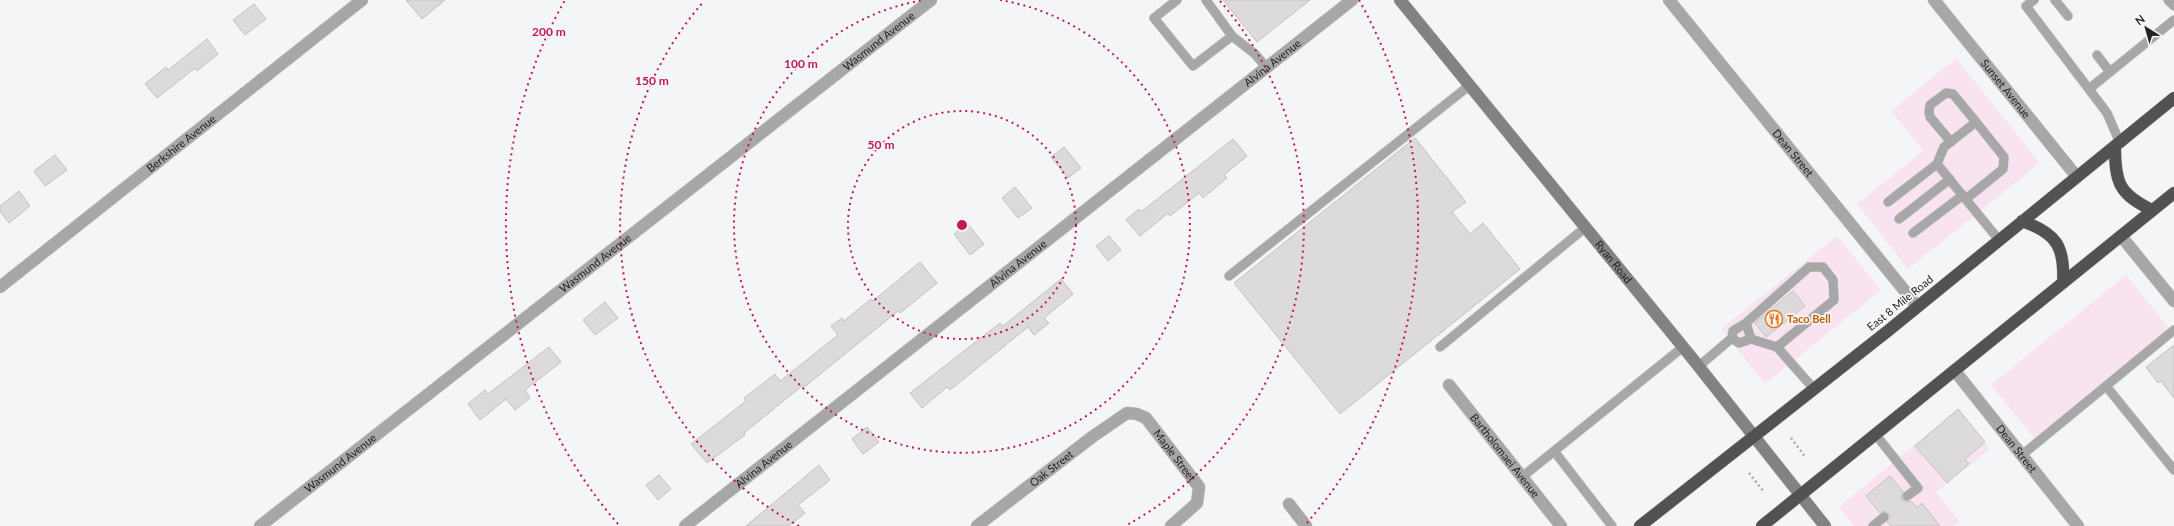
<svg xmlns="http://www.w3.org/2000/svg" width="2174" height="526" font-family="Lato,sans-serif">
<rect width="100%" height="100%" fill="#f4f5f6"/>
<path fill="#fae3f0" d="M1956,58l84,105 -132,106 -51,-65 66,-53 -32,-40z
M1837,236l44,54 -116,94 -44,-55z
M2126,275l43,53 -135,110 -43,-53z
M1958,409l32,40 -54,43 24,30 -6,4h-100l-15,-19z"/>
<path fill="#dcdada" stroke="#c3c1c0" d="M406,0h39l-23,19z
M1223,0h87l-53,42z
M254,4l12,15 -21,16 -12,-15z
M207,39l11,15 -21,17 -2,-3 -38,30 -12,-14 21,-17 2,3z
M1415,138l51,64 -14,10 18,22 13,-11 37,46 -180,145 -106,-131z
M1233,139l14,17 -23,19 3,3 -24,20 -4,-5 -29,23 -2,-3 -28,23 -14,-16 13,-11 2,3z
M1064,147l17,21 -13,10 -17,-21z
M55,155l12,15 -22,16 -11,-15z
M1015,187l17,21 -14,10 -16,-20z
M19,191l11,15 -21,17 -9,-12v-5z
M967,223l17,21 -14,11 -16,-21z
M1109,236l12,14 -13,11 -12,-15z
M920,262l17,21 -37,30 -2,-2 -95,77 -1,-2 -58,47 1,2 -38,28 -16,-19 55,-43 -2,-3 31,-24 5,7 33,-26 25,-20 -7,-9 11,-8 2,3 27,-22 2,2z
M1061,279l12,15 -29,24 5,5 -15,12 -6,-8 -78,63 -3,-3 -25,21 -12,-15 90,-70 3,3z
M1793,291l12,15 -39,31 -11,-14z
M605,302l13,16 -23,17 -12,-15z
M2174,345v53l-13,-17 -3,2 -12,-16z
M549,347l12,15 -36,28 5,8 -15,12 -9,-11 -26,21 -12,-16 17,-14 3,4z
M1958,409l27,33 -20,17 4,5 -22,19 -32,-37z
M867,427l12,15 -16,12 -11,-15z
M819,465l11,15 -32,25 7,8 -16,13h-43z
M659,475l12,14 -13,11 -12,-15z
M1890,476l13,15 -2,5 1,4 5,2 4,-1 6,7 5,-5 18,23h-49l-4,-4 3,-6 -2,-3 -5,-2 -3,2 -14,-17z"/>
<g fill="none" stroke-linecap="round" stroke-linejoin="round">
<g stroke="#cecfd0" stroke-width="10">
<path id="lane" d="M1177,0l-23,18 39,48 39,-30
M1206,0l26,36 23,18 11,13
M2034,0l-8,6 81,107 13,30
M2055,0l13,16
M2168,0l6,6
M2097,55l13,17
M2089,89l85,-69
M1951,142l-21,-25 -1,-5 1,-7 16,-12 7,1 23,28
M1937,164l7,-17 32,-25 28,35 -1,12 -37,30
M1888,202l49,-38 62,76
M1899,219l51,-40
M1913,233l50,-38
M1229,276l241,-191
M1732,338l7,5 12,-4 26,8 57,-47 -1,-20 -10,-13h-14l-63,56
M1440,347l146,-120
M1777,347l37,42
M1699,366l33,-28 1,-7 13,-8 5,16
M2106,386l68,84
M1876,435l42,53 -11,8
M1554,451l58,75
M2022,455l152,-125
M1522,477l161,-130
M1873,526l11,-9"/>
</g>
<g stroke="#cecfd0" stroke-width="13">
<g id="street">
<path id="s1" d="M1669,0l248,306"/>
<path id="s2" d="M1934,0l143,177"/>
<path d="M2121,236l53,65"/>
<path id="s3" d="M0,287l362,-287"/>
<path id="s4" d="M1955,371l123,155"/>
<path id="s5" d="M1449,385l112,141"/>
<path d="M1289,504l17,22"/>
<path id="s6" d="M260,526l671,-526"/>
<path id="s7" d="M685,526l667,-526"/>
<path id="s8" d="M977,526l115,-89 35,-24 10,1 9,4 53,69 -2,16 -26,23"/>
</g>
</g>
<g stroke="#cecfd0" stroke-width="13">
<g id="secondary">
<path id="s9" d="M1400,0l292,358 133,168"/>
</g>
</g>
<g stroke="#cecfd0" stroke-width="13">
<path id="highway" d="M2115,146c0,37 4,48 37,64
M2022,221c34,12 43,25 41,62
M1640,526l249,-196 285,-232
M1762,526l412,-333"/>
</g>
<path stroke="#a6a7a8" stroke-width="2.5" stroke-dasharray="2 3" stroke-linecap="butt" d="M1791,438l15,20
M1749,473l15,19"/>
<use href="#lane" stroke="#a8a7a8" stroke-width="9"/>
<use href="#street" stroke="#a8a7a8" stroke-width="12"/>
<use href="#secondary" stroke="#838282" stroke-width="12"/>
<use href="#highway" stroke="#535152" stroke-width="12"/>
</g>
<g fill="none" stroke="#c2185b" stroke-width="2" stroke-dasharray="2 4">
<circle cx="962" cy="225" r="114"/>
<path d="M1000 0A228 228 0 1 1 924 0"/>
<path d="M799 526A342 342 0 0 1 704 1M1220 1A342 342 0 0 1 1125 526"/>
<path d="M618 524A456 456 0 0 1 565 0M1359 0A456 456 0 0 1 1306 524"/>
</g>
<defs>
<g id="restaurant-ring" transform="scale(0.9)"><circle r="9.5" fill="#f4f5f6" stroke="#e8710a" stroke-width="1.5"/><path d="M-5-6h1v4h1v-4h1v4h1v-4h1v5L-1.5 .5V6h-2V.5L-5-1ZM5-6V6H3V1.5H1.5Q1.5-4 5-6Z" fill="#e8710a"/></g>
</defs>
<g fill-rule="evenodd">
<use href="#restaurant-ring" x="1774" y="319"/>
</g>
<g text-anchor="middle" stroke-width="3.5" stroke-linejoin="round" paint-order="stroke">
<g font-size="11" fill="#232324" stroke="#f4f5f6">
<text dy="4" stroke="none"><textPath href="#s6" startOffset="786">Wasmund Avenue</textPath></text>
<text dy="4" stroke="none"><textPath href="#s7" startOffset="748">Alvina Avenue</textPath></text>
<text dy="4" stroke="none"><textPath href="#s2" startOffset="114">Sunset Avenue</textPath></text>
<text dy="4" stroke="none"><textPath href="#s3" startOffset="231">Berkshire Avenue</textPath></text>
<text dy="4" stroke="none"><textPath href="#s1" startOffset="197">Dean Street</textPath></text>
<text dy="4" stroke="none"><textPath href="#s9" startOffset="338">Ryan Road</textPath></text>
<text dy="4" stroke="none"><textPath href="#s6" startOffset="426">Wasmund Avenue</textPath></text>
<text dy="4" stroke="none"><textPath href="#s7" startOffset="424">Alvina Avenue</textPath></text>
<text transform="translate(1900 303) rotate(-39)" y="4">East 8 Mile Road</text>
<text dy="4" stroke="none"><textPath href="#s4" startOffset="99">Dean Street</textPath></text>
<text dy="4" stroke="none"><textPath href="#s8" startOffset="255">Maple Street</textPath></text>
<text dy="4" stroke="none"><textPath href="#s5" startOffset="90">Bartholomaei Avenue</textPath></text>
<text dy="4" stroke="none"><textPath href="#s6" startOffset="102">Wasmund Avenue</textPath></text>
<text dy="4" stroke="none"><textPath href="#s7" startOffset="100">Alvina Avenue</textPath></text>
<text dy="4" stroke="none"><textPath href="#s8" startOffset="94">Oak Street</textPath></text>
</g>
<g font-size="11" font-weight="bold" fill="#c56008" stroke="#f4f5f6" text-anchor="start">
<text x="1787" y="323">Taco Bell</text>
</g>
</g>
<circle cx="962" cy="225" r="6" fill="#c2185b" stroke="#f4f5f6" stroke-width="2"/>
<g font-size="12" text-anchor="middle" font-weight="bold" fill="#c2185b" stroke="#f4f5f6" stroke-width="3.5" stroke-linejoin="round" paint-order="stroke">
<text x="549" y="36">200 m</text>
<text x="801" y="68">100 m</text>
<text x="652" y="85">150 m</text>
<text x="881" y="149">50 m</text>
</g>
<g transform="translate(2146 28) rotate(323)" stroke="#f4f5f6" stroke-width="3" paint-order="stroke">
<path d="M0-3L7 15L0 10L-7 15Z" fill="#232324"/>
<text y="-6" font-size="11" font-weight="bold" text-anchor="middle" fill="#232324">N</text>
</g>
</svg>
